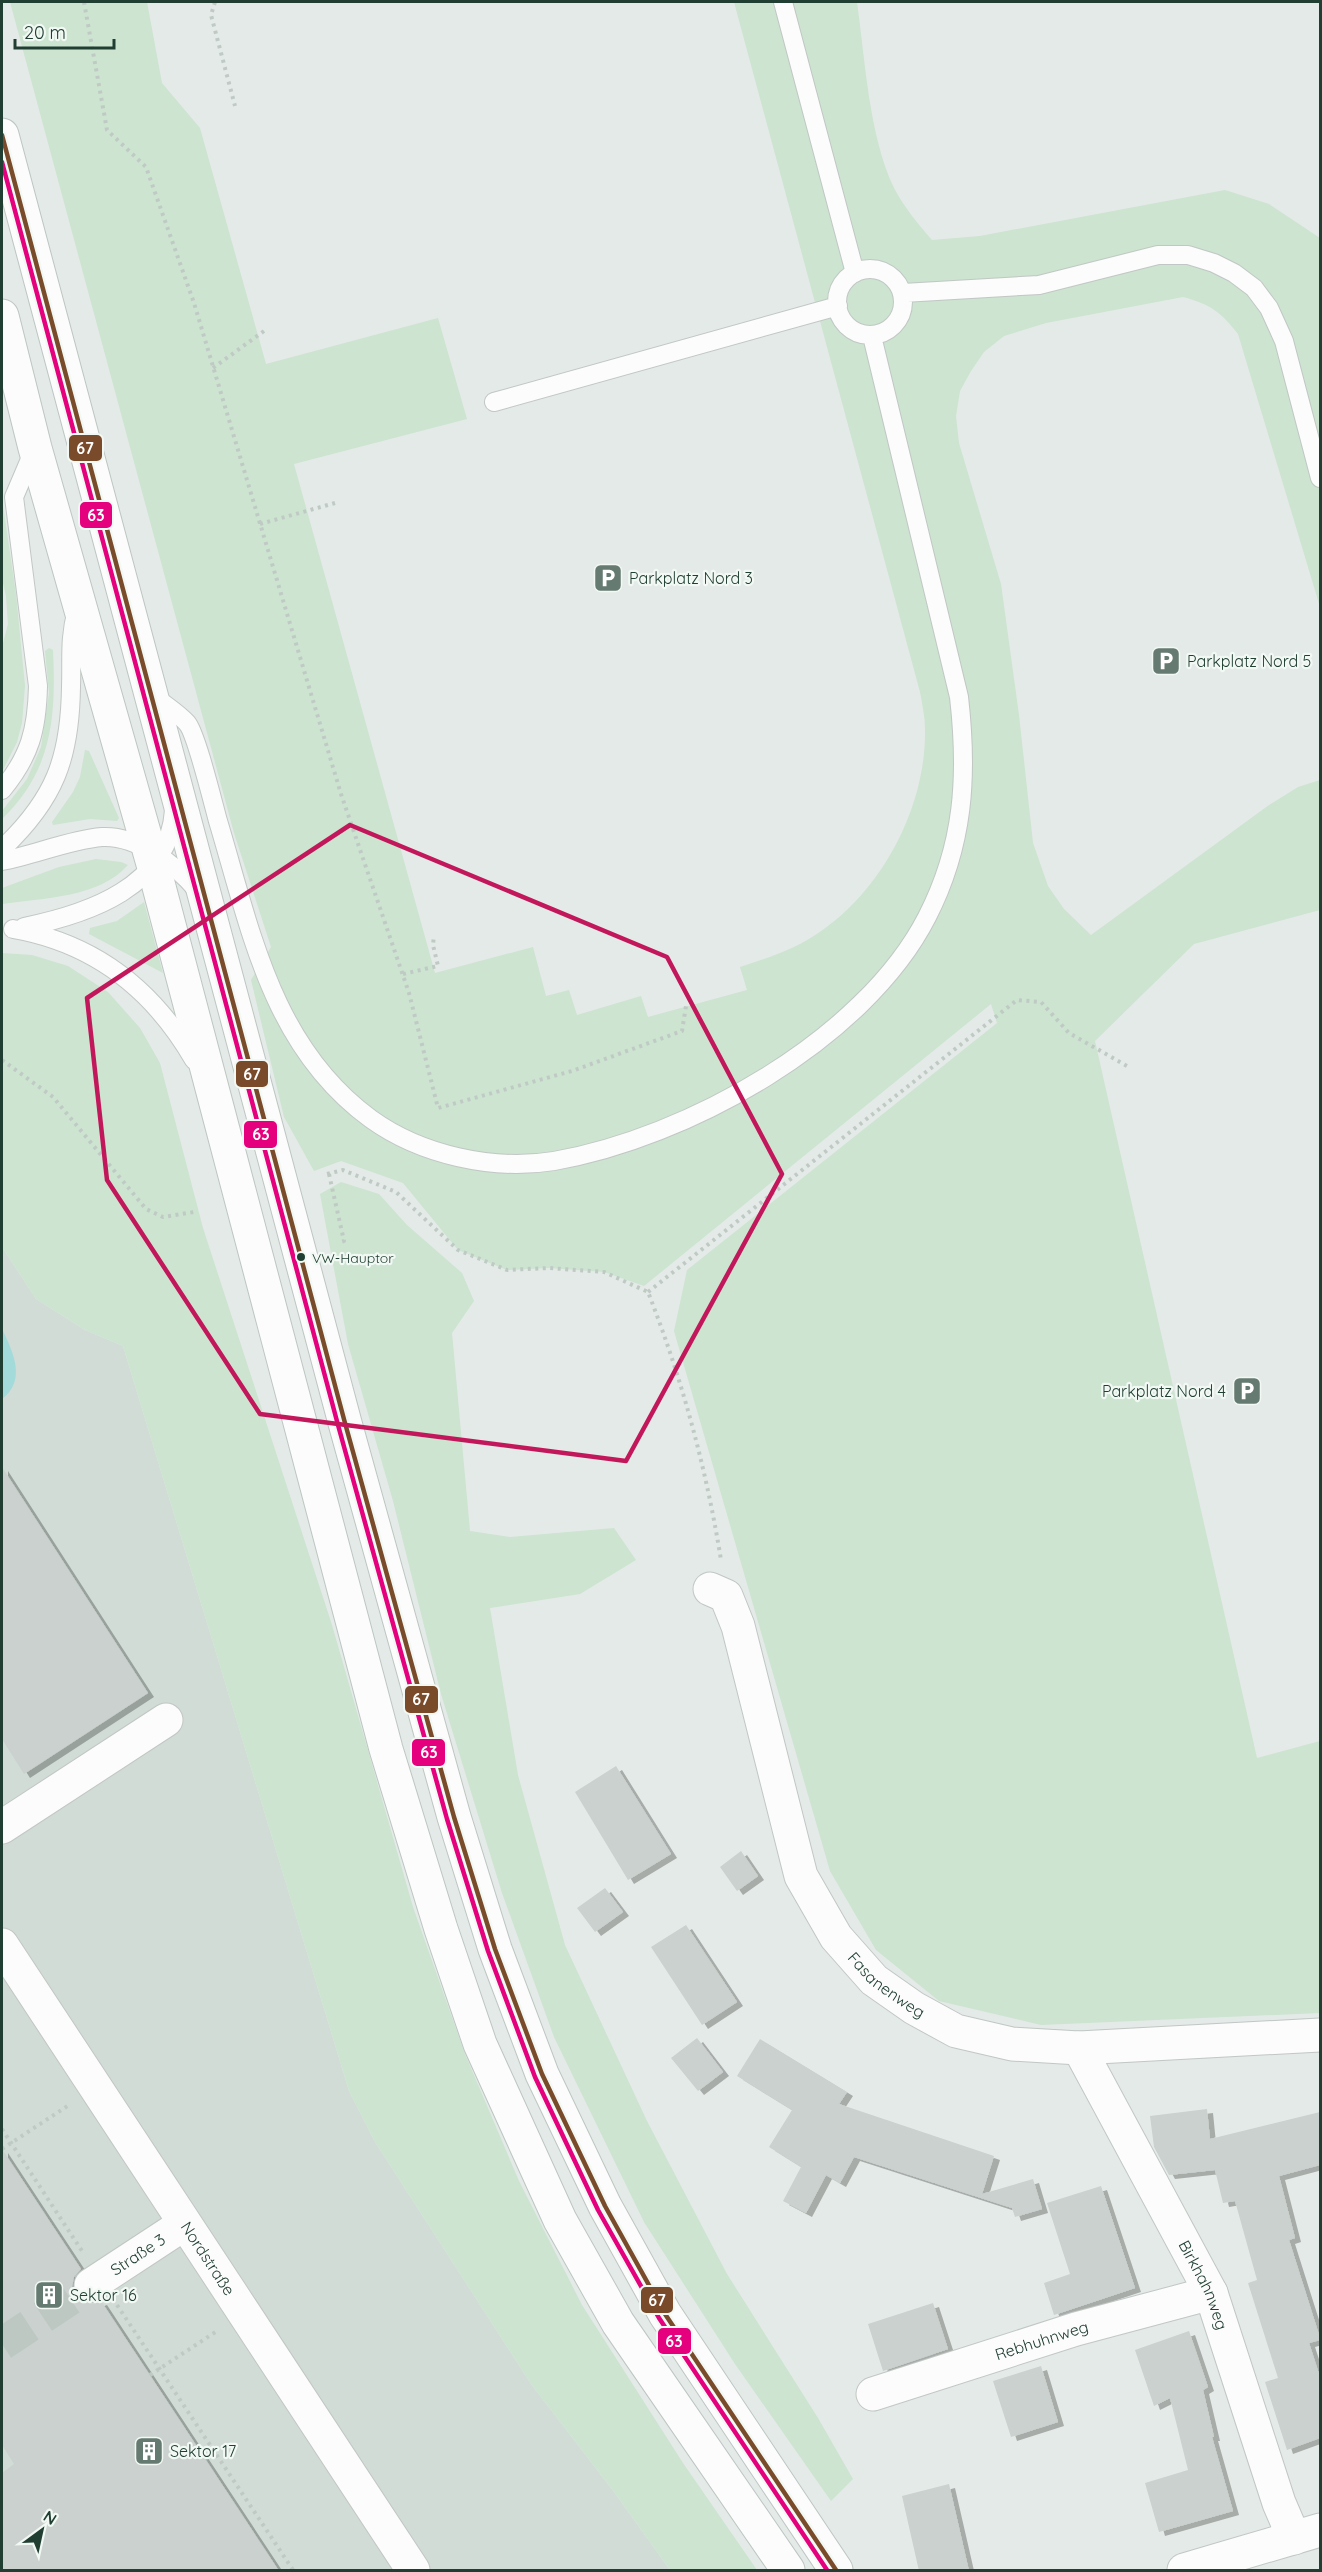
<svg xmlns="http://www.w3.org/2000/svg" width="1322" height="2572" font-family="Quicksand,sans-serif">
<defs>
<filter id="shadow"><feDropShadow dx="6" dy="4" stdDeviation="0" flood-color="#0004"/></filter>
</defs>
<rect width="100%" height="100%" fill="#e4eae7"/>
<path fill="#d1dcd6" d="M2,1247l34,52 49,31 38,16 226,745 26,51 156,242 83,108 56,78h-668z"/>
<path fill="#cce4d0" d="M10,2h137l15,81 38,45 66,236 172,-46 29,101 -173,45 141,509 98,-26 13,49 23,-6 8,25 64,-19 7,21 99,-27 -7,-23c21,-7 41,-13 60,-23 75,-39 127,-132 125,-216 0,-12 -3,-24 -5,-36l-186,-690h123c8,57 12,134 37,186 10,19 24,36 38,52l48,-4 245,-46 44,14 51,34v369l-82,-273c-17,-22 -28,-30 -55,-37l-137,26 -42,13 -20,16 -13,19 -11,20 -4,25 3,27 42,141 18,131 14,128 15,43 16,23 27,26 178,-130 29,-18 22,-7v130l-126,34 -99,97 162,717 63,-17v272l-279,12 -102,-24 -63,-51 -46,-79 -156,-540 13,-61 310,-247 -6,-19 -347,282 -40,-14 -55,-4 -42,2 -49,-20 -55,-67 -62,-22 -27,10 -30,-54 -33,-137 20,-33 -37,-114z
M2,498l14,96 9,92 -3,37 -5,19 -15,30v-125l6,-23 -2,-28 -4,-17z
M49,648l4,2c3,66 0,120 -51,169v-8l25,-32 14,-32 8,-54 -4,-42z
M85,750l4,1 30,67 -2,3 -27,-2 -37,6 -1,-3 21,-30 7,-15z
M96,859l25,3 7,3c-29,33 -86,33 -126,39v-16l57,-21z
M144,902l19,71 -74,-39 1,-6 27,-7z
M2,953l30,2 36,11 40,26 32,36 20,35 43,165 129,397 81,282 52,147 54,127 63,124 101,158 74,107h-87l-56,-78 -83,-108 -156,-242 -26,-51 -226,-745 -38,-16 -49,-31 -34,-52z
M341,1182l38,12 28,31 55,48 12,28 -22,32 18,198 40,6 104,-9 22,32 -56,34 -90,14 28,167 47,170 82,176 80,153 91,144 35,61 -22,22 -96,-137 -91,-142 -90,-185 -52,-144 -61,-199 -48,-193 -45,-157 -28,-150z"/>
<path fill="#a2dbda" d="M2,1329c11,23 25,51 0,70z"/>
<path fill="#cbd1ce" filter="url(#shadow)" d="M2,1467l146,226 -124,81 -22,-35z
M616,1766l55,88 -43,26 -53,-88z
M741,1851l17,25 -21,15 -17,-24z
M605,1888l18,24 -28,20 -18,-24z
M686,1925l51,77 -35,23 -51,-78z
M697,2038l26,34 -25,19 -27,-33z
M760,2039l87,53 -8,12 155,52 -12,38 51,-15 9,30 -27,8 -3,-9 -158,-51 -14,26 -14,-8 -20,38 -23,-12 18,-34 -32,-20 23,-37 -55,-34z
M1207,2109l3,30 110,-27v53l-41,11 16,62 -6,2 31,98v2l-11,3 11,34v61l-33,12 -22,-68 13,-4 -30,-95 9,-3 -22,-79 -12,2 -8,-33 -46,5 -15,-28 -4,-31z
M2,2149l79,120 -7,8 -2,10 3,8 8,7 10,2 8,-3 178,270h-277v-98l12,-9 -12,-19z
M1101,2186l34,102 -81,27 -10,-32 26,-9 -23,-71z
M933,2303l15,46 -65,22 -15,-47z
M1189,2331l19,56 -5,3 11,47h-2l21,74 -74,21 -14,-49 43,-13 -18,-72 -16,8 -19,-56z
M1041,2366l17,56 -47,15 -18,-56z
M949,2484l20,87h-50l-17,-75z"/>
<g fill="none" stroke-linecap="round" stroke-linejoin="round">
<path stroke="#bdc8c3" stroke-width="33" stroke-dasharray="33 16" stroke-linecap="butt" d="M2,2344l89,-59"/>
<g stroke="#c1c7c4" stroke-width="20">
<path id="lane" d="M783,2l72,271
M837 302a33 33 0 1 1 66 0a33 33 0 1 1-66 0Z
M903,293l136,-8 119,-30h30l26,8 20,10 20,15 15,20 15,33 36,137
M494,402l344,-96
M155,697c10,8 23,16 32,26 9,10 26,80 31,98 33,110 54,226 153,298 50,36 122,52 183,42 133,-23 310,-121 373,-244 37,-72 41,-141 32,-220l-87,-361
M2,790c28,-34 35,-60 36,-104l-24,-189 20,-47
M2,849c53,-50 68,-91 69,-162 1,-30 -2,-48 6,-77
M2,861c33,-6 66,-21 100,-24 35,-2 74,28 95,53
M24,927c64,-13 145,-40 150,-117
M13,929c81,14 140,60 181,131"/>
</g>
<g stroke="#c1c7c4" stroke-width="35">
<g id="street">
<path id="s1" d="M710,1589l16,7 12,30 63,250 35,61 38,43 40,28 42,23 56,13 67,4 241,-13"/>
<path d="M2,1827l164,-107"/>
<path id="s2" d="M2,1945l411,625"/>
<path id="s3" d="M1079,2048l132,245 68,210 15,35"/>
<path id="s4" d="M91,2285l93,-61"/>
<path id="s5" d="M873,2394l203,-65 135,-36"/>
<path d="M1184,2570l136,-40"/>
</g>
</g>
<g stroke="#bdc6c2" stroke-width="35">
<path id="secondary" d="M2,135l343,1288 109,394 41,132 47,125 63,132 60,108 171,256
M2,316l33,132 118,416 233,885 55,180 39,115 80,176 58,103 170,247"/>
</g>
<path stroke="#c0cac5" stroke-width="4" stroke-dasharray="3 4.5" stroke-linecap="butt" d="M84,2l23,128 39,37 48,136 147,491 68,199 29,115 134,-37 110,-40 4,-25
M215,2l-4,13 24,91
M213,368l51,-37
M260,524l75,-21
M403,974l35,-8 -5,-21 1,-10
M2,1060l51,37 93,112 17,8 31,-5
M327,1174l16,-4 53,22 62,58 49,20 42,-2 55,4 44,20c34,87 58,175 73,268
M329,1174l15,67 -4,1
M648,1292l369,-292 24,2 28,31 58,33
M2,2129l80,122
M2,2149l67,-44
M117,2305l176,265
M150,2375l67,-44"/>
<use href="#lane" stroke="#fbfcfb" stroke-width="18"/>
<use href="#street" stroke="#fbfcfb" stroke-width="33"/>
<use href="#secondary" stroke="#fbfcfb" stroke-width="33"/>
<g stroke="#f2f9f4" stroke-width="9">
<path id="bus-1" d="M2,135l343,1288 109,394 41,132 47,125 63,132 60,108 171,256"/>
</g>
<g stroke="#f2f9f4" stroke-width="9">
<path id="bus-2" d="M2,162l336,1263 109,394 41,132 47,126 63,133 61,108 168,252"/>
</g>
<use href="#bus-1" stroke="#7a4b2a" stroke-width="4.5"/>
<use href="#bus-2" stroke="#e5007d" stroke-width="4.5"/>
</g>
<path fill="none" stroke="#c2185b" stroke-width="4.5" stroke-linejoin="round" d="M350,825l317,132 115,217 -156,287 -366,-47 -153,-234 -20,-182z"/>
<defs>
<g id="parking-square" transform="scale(1.5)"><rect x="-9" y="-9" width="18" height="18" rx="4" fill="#657a71" stroke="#f2f9f4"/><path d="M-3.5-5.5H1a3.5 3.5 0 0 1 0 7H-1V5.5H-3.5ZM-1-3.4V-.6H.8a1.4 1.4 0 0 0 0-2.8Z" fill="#fff"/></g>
<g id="building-square" transform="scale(1.5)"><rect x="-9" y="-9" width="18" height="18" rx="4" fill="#657a71" stroke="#f2f9f4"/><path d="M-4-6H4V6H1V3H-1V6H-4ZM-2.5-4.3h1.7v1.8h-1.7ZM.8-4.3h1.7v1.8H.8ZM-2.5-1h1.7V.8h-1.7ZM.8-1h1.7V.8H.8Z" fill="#fff"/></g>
</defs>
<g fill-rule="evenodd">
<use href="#parking-square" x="608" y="578"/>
<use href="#parking-square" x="1166" y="661"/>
<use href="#parking-square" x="1247" y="1391"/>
<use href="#building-square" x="49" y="2295"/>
<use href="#building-square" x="149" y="2451"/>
</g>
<circle fill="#203e32" stroke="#f2f9f4" stroke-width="2" cx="301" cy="1257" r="5"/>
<g text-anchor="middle" stroke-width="4.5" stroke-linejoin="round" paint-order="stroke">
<g font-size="14" fill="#203e32" stroke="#f2f9f4" text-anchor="start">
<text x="312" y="1263">VW-Hauptor</text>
</g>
<g font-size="16" fill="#203e32" stroke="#f2f9f4" text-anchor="start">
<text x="629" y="584">Parkplatz Nord 3</text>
<text x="1187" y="667">Parkplatz Nord 5</text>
<text x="1226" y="1397" text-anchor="end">Parkplatz Nord 4</text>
<text x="70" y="2301">Sektor 16</text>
<text x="170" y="2457">Sektor 17</text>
</g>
<g font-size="16" fill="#203e32" stroke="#f2f9f4">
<text dy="6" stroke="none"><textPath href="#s1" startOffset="448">Fasanenweg</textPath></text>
<text dy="6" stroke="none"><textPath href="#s4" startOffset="56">Straße 3</textPath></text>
<text dy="6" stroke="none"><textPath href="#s2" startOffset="375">Nordstraße</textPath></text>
<text dy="6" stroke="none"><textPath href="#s3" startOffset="268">Birkhahnweg</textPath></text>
<text dy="6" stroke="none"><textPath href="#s5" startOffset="177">Rebhuhnweg</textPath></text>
</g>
</g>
<g stroke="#f2f9f4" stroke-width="2">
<rect x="68" y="434" width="35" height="28" rx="6" fill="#7a4b2a"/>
<rect x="79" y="501" width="34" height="28" rx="6" fill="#e5007d"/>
<rect x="235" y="1060" width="34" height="28" rx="6" fill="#7a4b2a"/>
<rect x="243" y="1120" width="35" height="29" rx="6" fill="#e5007d"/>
<rect x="404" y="1685" width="35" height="29" rx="6" fill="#7a4b2a"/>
<rect x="411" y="1738" width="35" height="29" rx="6" fill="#e5007d"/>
<rect x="640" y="2286" width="34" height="28" rx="6" fill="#7a4b2a"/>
<rect x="657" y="2327" width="35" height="28" rx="6" fill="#e5007d"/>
</g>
<g font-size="16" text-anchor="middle" font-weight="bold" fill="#fff">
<text x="85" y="454">67</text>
<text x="96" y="521">63</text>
<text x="252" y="1080">67</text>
<text x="261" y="1140">63</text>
<text x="421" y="1705">67</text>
<text x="429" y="1758">63</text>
<text x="657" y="2306">67</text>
<text x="674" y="2347">63</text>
</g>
<rect width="1322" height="2572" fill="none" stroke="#203e32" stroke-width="6"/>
<g transform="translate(42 2530) rotate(33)" stroke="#f2f9f4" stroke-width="4.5" paint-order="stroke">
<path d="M0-4.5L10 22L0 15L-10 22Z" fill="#203e32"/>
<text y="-9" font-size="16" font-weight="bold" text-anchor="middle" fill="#203e32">N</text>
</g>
<path d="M15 39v9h99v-9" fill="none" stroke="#203e32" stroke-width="3"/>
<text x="24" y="39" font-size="18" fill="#203e32" stroke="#f2f9f4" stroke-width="4.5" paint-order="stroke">20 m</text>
</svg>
